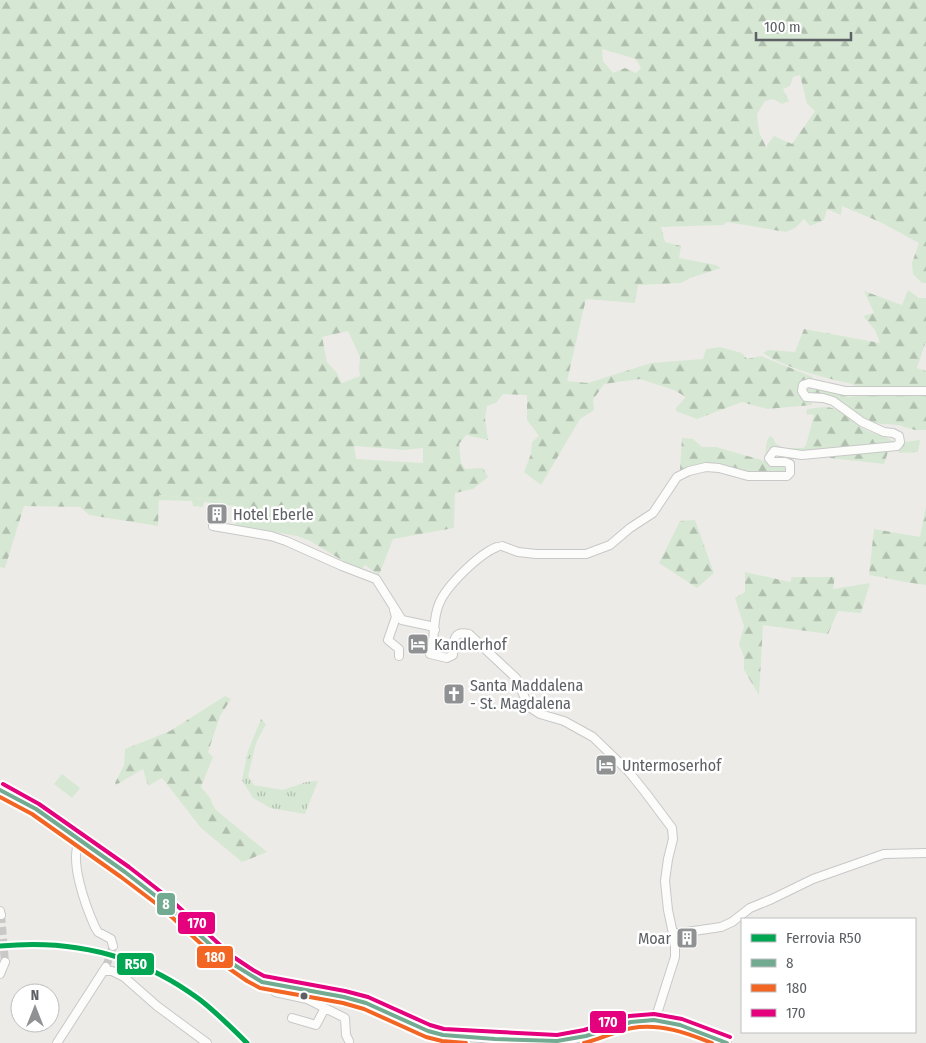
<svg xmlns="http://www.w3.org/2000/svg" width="926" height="1043" font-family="'Fira Sans Condensed',sans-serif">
<defs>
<pattern id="grass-tufts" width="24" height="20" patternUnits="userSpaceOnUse" patternTransform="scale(1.25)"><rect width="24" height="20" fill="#d6e8d3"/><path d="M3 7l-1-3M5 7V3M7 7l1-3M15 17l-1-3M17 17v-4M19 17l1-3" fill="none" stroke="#b1bfaf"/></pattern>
<pattern id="forest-firs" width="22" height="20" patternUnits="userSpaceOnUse" patternTransform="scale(1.25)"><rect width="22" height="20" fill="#d6e8d3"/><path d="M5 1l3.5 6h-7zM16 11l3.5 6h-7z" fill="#b1bfaf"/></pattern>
</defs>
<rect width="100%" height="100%" fill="#edebe7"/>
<path fill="url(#grass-tufts)" d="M261,719l5,5 -10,19 -8,33 6,9 29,5 23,-8 12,-1 -13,33 -35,-6 -17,-10 -11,-18 6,-29z"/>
<path fill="url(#forest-firs)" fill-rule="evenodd" d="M0,0h926v283h-4l-9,-9 -1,-11 7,-20 -39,-21 -38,-16 -1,9 -14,-6 -3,11 -14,6 -6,-7 -9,9 -9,4 -59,-10 -4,3 -62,2 4,15 16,4 -2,12 37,7 5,3 -31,10 -9,5 -43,2 -3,18 -49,-4 -19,82 21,2 63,-20 52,-4 3,-10 14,-2 22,6 5,6 14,-3 52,21 -1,2 -6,-1c-11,9 -7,22 6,25v2l-45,4 -25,-7 -45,17 -21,-8v-3l10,-11 -12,-7 -34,-11 -36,5 -11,16 1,10 -14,9 -39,66 -17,-13 7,-18 1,-12 7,-6 -12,-16v-25l-24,-1 -7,9 -9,3 -2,12 3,22 -22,-5 -7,9 2,19 4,6 18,-1 5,9 -15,12 -18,4 -1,35 -61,11 -14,36 -14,-10 -5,6 -50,-30 -13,-5 -5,-6 -29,-10 -26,-18 -78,-7 -1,31 -69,-11 -9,-8 -56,-1 -19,62 -5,-1zM602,49l34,10 5,9 -5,5 -11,-5 -12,5 -10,-12zM800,75l7,29 8,7 -23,33 -18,-8 -7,9v4l-8,-17 -2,-18 8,-13 8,-2 9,5 7,-3 -6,-12 7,-3 3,-9zM348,331l12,26 -1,12 1,7 -18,7 -5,-10 -10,-11 -5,-25zM354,446l51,4 18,-2v15l-67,-4z
M908,290l11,8h7v43l-9,27 9,3v17h-68l-6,-4c-26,-6 -67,-16 -89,-31l5,-3 27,2 9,-23 76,14 -5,-13 -12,-14 11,-3 -10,-22 38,14z
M813,386l35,11 22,-3 30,2 26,-3v37h-11l-17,-5 -26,-2 -13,-7 -19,-15 -7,-3 -24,-4 -3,-4 1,-3z
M824,407c16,0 27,14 40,22 9,5 20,6 29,12v2l-67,5 -23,5 -33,-5 -2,1 -2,8h-1l2,-16 3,-5 3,2 3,6 8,4h19l3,-3 8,-30 -8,-1 1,-5z
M682,438l11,1 9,8h14l49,14c6,6 10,7 18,5l4,3 -1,3 -43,1 1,-3 -5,-1v2c-20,-9 -38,-8 -59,0z
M920,440l-2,12 -19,1 -1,-4 6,-7z
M882,450l6,2 -4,12 -54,-6 -1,-3z
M926,506v79c-19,-2 -38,-7 -57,-10l5,-46 46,8z
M695,520l19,53 -17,15 -38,-25 21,-42z
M745,572l45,10 2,-5h43l-2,12 37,-6 -9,30 -23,-2 -10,23 -65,-9 -4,70 -15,-25v-13l-5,-13 5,-18 -9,-28 10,-6z
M225,696l6,3 -11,17 -12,36 5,5 -12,30 9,11 5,11 52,43 -25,10 -41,-34 -39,-50 -14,8 -5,-17 -27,16 -1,-2 9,-18 1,-16 45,-18z"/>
<path fill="#d6e8d3" d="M159,495l78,7 26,18 29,10 5,6 -62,-11 1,-19 -32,-4 -1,5 -10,-1 -1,-5 -33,-1z
M62,774l18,14 -8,10 -18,-14z"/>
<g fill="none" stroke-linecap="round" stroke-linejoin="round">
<path stroke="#c9c8c6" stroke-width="8" stroke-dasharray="8 4" stroke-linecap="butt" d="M1,915l4,47
M106,967l7,-21"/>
<g stroke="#c8c8c8" stroke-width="10">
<path id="minor" d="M213,526l58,10 15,5 56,25 34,13 26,41 28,6 5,4
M502,546l16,6 18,2h50l24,-9 20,-17 23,-15 24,-36 12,-6 17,-4 13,1 29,8h39l3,-3v-9l-5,-2h-13l-3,-4 5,-7 28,4 95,-9 3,-4 -1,-6 -6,-3 -9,-1 -22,-10 -29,-21 -10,-3 -17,-1 -4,-6 1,-6 6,-2 36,8h81
M497,547c-18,7 -51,39 -58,57 -7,16 -3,33 -9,50l17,4 6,-3c1,-13 -1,-25 16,-21l47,44 13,29 11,7 24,7 29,16 36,35 16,20 27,36 1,11 -5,20 -3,22 3,29 7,33v14l-20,63
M394,610l2,7 -8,23 11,9v7
M0,790c25,10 47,27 69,42 38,26 75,52 110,83 27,24 50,52 83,67l82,15 22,6 62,28 15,4 52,4 62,2c27,-1 49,-13 74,-19 7,-1 15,-2 23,-2 17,0 57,15 73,23
M80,840c-12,19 6,67 15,87l3,5 13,7 2,7
M0,911l1,4
M673,934l48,-7 11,-5 18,-14 22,-9 41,-20 71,-25 42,-1
M104,971h8l12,6 33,29 50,37
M0,974l5,-12
M276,986l-1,6 32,7 38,19 1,17 3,6
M292,1018l24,7 9,-17
M57,1043l49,-76"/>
</g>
<use href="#minor" stroke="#fcfcfb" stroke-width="8"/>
<g stroke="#fff" stroke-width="8">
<path id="bus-1" d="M0,790l36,19 89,63 41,32 62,57 34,21 82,15 22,6 62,28 15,4 52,4 62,2 29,-5 45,-14 23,-2 26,5 47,18"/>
</g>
<g stroke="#fff" stroke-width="8">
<path id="bus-2" d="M0,797l32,17 89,63 41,31 62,57 23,16 13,7 83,15 21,6 62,28 16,4 24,2
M584,1043c16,-4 32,-12 48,-15 28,-5 55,5 80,15"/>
</g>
<g stroke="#fff" stroke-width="8">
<path id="bus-3" d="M3,784l36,20 90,63 41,32 62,57 21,14 11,6 81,15 23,6 62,28 14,4 113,6 27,-5 45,-14 25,-2 28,5 48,18"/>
</g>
<use href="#bus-1" stroke="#73ab92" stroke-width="4"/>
<use href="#bus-2" stroke="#f26522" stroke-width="4"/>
<use href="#bus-3" stroke="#e5007d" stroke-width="4"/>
<g stroke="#fff" stroke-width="9">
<path id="rail-1" d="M0,946c72,-7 140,9 199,53 17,13 33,29 48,44"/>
</g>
<use href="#rail-1" stroke="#00a651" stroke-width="5"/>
</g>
<defs>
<g id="building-square" transform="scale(1.125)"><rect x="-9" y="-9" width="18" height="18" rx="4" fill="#8f9192" stroke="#fff"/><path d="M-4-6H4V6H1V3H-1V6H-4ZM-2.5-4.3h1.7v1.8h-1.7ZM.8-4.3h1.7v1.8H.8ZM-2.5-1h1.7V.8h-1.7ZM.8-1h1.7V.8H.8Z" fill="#fff"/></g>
<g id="hotel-square" transform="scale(1.125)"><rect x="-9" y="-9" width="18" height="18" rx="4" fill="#8f9192" stroke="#fff"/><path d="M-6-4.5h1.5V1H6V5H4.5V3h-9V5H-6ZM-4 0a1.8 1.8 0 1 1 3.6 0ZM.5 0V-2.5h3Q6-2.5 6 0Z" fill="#fff"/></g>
<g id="church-square" transform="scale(1.125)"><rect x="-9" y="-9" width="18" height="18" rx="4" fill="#8f9192" stroke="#fff"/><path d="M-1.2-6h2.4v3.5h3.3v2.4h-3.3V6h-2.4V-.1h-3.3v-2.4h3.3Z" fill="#fff"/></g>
</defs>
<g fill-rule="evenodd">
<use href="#building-square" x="217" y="514"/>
<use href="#hotel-square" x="418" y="644"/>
<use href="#church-square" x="454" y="694"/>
<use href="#hotel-square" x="606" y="765"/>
<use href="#building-square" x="687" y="938"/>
</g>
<circle fill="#5d6065" stroke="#fff" stroke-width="2" cx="304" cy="996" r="4.5"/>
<g text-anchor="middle" stroke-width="5" stroke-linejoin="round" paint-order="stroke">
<g font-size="16" fill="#5d6065" stroke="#fff" text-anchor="start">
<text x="233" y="520">Hotel Eberle</text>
<text x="434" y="650">Kandlerhof</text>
<text x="470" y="691">Santa Maddalena<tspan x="470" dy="18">- St. Magdalena</tspan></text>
<text x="622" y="771">Untermoserhof</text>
<text x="671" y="944" text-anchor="end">Moar</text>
</g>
</g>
<g stroke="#fff" stroke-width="2">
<rect x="156" y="892" width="20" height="24" rx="5" fill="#73ab92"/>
<rect x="177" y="911" width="39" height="24" rx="5" fill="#e5007d"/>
<rect x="196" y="945" width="38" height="24" rx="5" fill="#f26522"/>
<rect x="116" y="952" width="39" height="24" rx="5" fill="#00a651"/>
<rect x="589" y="1010" width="38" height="24" rx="5" fill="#e5007d"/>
</g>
<g font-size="14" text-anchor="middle" font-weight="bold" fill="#fff">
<text x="166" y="909">8</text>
<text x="197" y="928">170</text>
<text x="215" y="962">180</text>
<text x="136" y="969">R50</text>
<text x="608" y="1027">170</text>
</g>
<rect x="741" y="918" width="175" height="115" fill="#ffffff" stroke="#bebfc1"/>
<rect x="751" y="934" width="25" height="8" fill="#00a651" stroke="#bebfc1"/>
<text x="786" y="943" font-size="15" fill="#5d6065">Ferrovia R50</text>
<rect x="751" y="959" width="25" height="8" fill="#73ab92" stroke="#bebfc1"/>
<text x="786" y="968" font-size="15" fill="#5d6065">8</text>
<rect x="751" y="984" width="25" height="8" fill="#f26522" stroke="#bebfc1"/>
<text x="786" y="993" font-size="15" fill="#5d6065">180</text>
<rect x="751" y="1009" width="25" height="8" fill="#e5007d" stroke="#bebfc1"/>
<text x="786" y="1018" font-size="15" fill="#5d6065">170</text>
<g transform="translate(35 1008)"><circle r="24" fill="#ffffff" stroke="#bebfc1"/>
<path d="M0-4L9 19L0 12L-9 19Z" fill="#8f9192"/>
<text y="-8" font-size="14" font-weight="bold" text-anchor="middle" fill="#5d6065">N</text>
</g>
<path d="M756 32v8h95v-8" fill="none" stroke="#5d6065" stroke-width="2.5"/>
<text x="764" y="32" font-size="15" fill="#5d6065" stroke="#ffffff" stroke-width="4" paint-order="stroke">100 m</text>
</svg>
